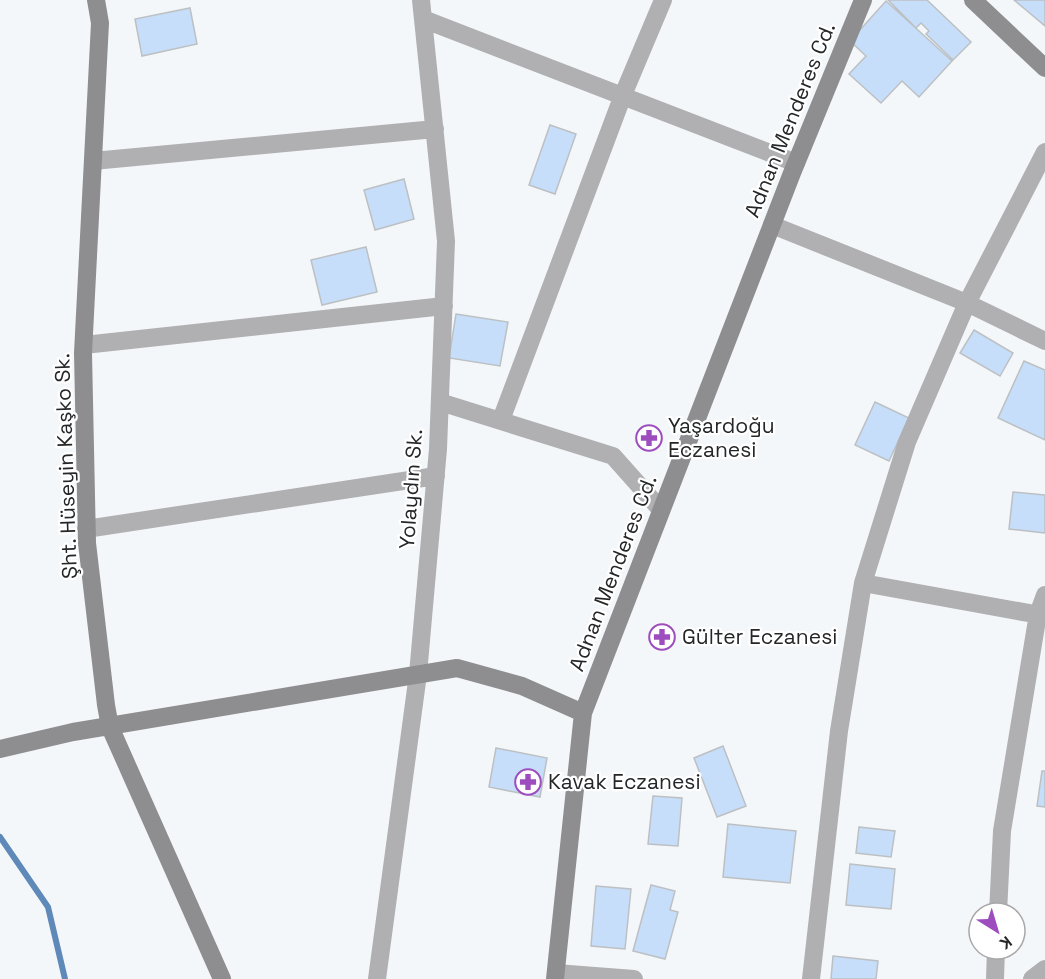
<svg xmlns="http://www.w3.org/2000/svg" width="1045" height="979" font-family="'Space Grotesk',sans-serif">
<rect width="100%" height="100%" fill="#f4f7fa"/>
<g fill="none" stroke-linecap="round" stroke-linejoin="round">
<path stroke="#5e89b8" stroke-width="6" d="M0,837l48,70 17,72"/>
</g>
<path fill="#c6defa" stroke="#bdc0c3" stroke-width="1.5" d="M888,0h39l44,42 -18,18 -27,-26 3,-3 -8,-8 -5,5z
M1014,0h31v26l-19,-16z
M886,1l66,60 -33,36 -17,-16 -21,22 -32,-29 17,-18 -16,-15z
M190,8l7,36 -55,12 -7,-37z
M550,125l26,9 -21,60 -26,-9z
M404,179l10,40 -39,11 -11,-40z
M366,247l11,45 -55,13 -11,-45z
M456,314l52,8 -8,44 -51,-8z
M974,330l39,23 -13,23 -40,-23z
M1024,361l21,9v70l-47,-22z
M875,402l34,16 -20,43 -34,-16z
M1013,492l32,3v38l-36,-4z
M723,746l23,60 -29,11 -23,-59z
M496,748l51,10 -7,39 -51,-10z
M1042,771h3v36l-8,-1z
M653,796l29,2 -4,48 -30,-2z
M728,824l68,7 -6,52 -67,-6z
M859,827l36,4 -4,26 -35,-4z
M850,864l45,5 -4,40 -45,-4z
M651,885l24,6 -5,19 8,2 -13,47 -32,-8z
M596,886l35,3 -6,60 -34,-3z
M833,956l45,5 -2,18h-45z"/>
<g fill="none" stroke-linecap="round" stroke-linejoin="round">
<path stroke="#b0b0b2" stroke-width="18" d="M423,19l373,144
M93,161l342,-32
M772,225l195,78 78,38
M84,345l360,-39
M440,402l173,54 48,54
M501,420l122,-325 40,-95
M86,529l350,-53
M863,583l182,33
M998,913l4,-82 36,-217 7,-19
M556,973l78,6
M377,979l41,-305 20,-225 8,-208 -25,-241
M811,979l28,-248 24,-148 44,-141 60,-139 78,-151
M995,979l1,-30
M1032,979l13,-10"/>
<path stroke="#8e8e90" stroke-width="18" d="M96,0l4,23 -17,330 4,190 19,162 4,22 112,252
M973,0l72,68
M0,749l73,-17 384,-64 65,18 61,27
M555,979l28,-266 209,-540 71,-173"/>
</g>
<defs>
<g id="pharmacy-ring" transform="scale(1.35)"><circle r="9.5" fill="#fff" stroke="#9d4dbd" stroke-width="1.5"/><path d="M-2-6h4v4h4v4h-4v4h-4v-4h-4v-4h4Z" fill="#9d4dbd"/></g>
</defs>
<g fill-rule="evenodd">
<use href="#pharmacy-ring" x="649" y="438"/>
<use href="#pharmacy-ring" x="662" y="637"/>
<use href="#pharmacy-ring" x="528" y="782"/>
</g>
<g text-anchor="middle" stroke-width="4.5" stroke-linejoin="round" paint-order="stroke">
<g font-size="21" fill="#252627" stroke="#fff">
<text transform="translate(790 120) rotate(-68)" y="7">Adnan Menderes Cd.</text>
<text transform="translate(66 466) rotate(-92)" y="7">Şht. Hüseyin Kaşko Sk.</text>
<text transform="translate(411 489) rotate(-86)" y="7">Yolaydın Sk.</text>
<text transform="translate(613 573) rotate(-69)" y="7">Adnan Menderes Cd.</text>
</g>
<g font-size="21" fill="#252627" stroke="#fff" text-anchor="start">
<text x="668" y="433">Yaşardoğu<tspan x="668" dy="24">Eczanesi</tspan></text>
<text x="682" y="644">Gülter Eczanesi</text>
<text x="548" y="789">Kavak Eczanesi</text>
</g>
</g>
<g transform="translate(997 931) rotate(143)"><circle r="28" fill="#ffffff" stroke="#a8a8a9" stroke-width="1.5"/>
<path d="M0-4.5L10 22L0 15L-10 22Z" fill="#9d4dbd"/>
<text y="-9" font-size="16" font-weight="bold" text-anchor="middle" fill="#252627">K</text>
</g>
</svg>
